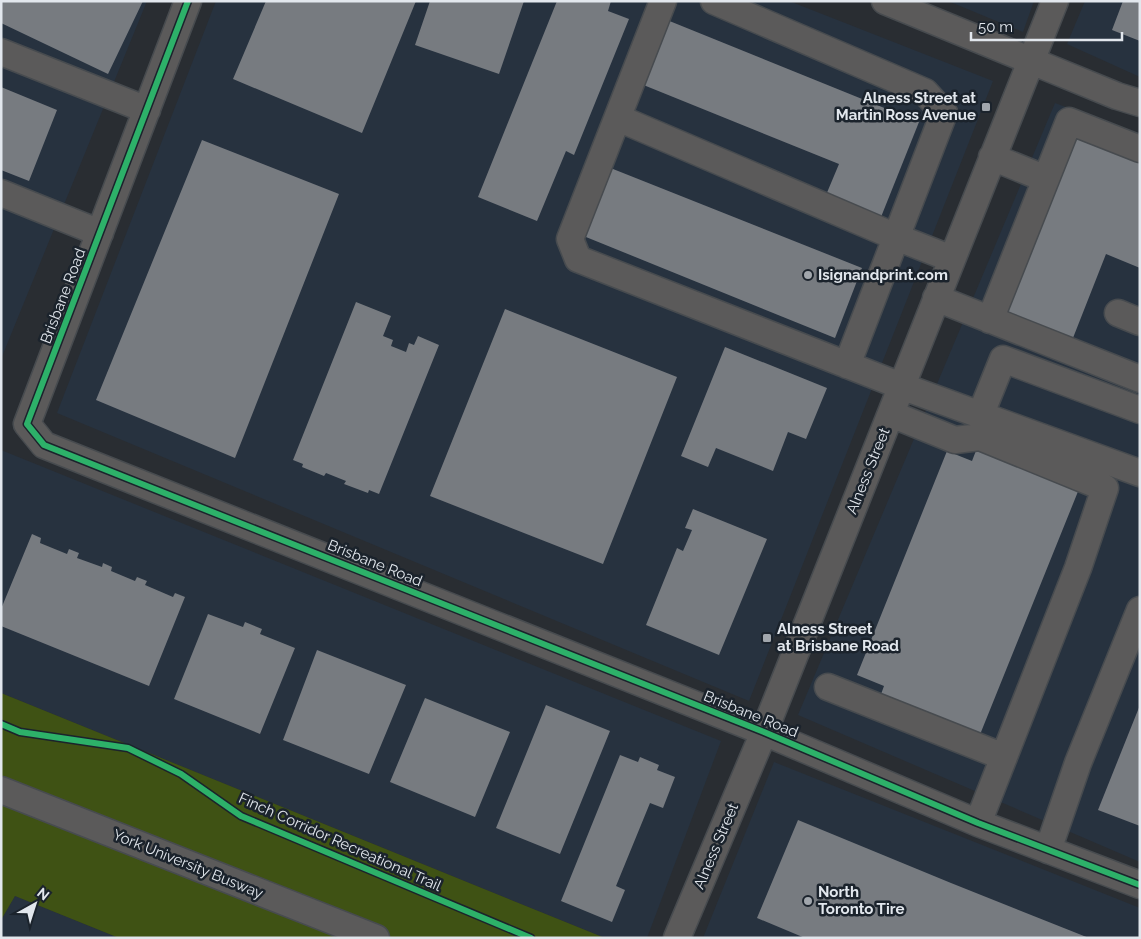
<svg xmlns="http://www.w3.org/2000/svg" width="1141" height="939" font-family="Raleway,sans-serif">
<rect width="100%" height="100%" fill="#292d32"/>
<path fill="#27323f" d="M1,1h146l-146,358z
M216,1h573l204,80 -244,620 -692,-288z
M948,1h86l-11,31z
M1085,1h55v76l-73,-33z
M1055,103l85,32v727l-342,-147z
M1,450l720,291 -74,197h-42l-604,-245z
M774,762l366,146v30h-437z
M15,896l104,42h-118v-18z"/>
<path fill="#3f5214" d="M1,693l604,245h-486l-104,-42 -14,24z"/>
<path fill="#777b80" d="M2,1h141l-35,73 -107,-51z
M266,1h150l-54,132 -129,-54z
M430,1h94l-25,73 -84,-29z
M557,1h54l-3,10 21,8 -55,136 -8,-4 -29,70 -59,-24z
M1123,1h17v40l-28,-11z
M667,20l252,102 -38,95 -55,-22 13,-31 -198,-80z
M1,87l56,23 -28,71 -28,-11z
M1073,137l67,26v105l-34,-14 -35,89 -70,-28z
M202,140l137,54 -104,264 -139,-58z
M608,167l254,101 -27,70 -254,-103z
M356,302l35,14 -8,20 10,4 -2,6 15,6 3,-9 5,2 4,-9 21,9 -60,149 -10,-4 -1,3 -24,-9 2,-3 -20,-8 -2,3 -22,-9 1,-3 -10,-4z
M505,309l172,68 -74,187 -173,-68z
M725,347l102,41 -21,51 -18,-7 -15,39 -57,-23 -8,19 -27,-11z
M977,448l102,41 -100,248 -99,-40 4,-11 -27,-11 90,-224 25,10z
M693,509l74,30 -48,116 -73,-30 31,-77 6,3 9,-21 -7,-2z
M32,534l9,4 -1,5 27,11 2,-5 10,4 -2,5 25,9 1,-4 9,4 -1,4 24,10 2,-4 10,4 -2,4 28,12 2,-4 10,4 -36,89 -148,-60v-17z
M208,614l35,13 2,-5 17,7 -2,5 35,14 -35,86 -86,-35z
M317,650l89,35 -37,89 -86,-34z
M425,698l85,34 -35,85 -85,-35z
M546,705l64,26 -50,123 -64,-26z
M1140,705v121l-42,-16z
M620,755l18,7 2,-5 19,8 -2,5 18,7 -12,31 -13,-5 -34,83 9,4 -13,32 -51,-21z
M798,820l153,63 138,55h-284l-48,-20z"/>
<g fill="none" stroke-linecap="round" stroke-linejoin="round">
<g stroke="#474b4f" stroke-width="29">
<path id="minor" d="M188,1l-161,423 17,21 720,287 214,91 162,62
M663,1l-93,238 8,20 323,127 239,87
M714,1l211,91 19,21 -97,252
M885,1l232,95 23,7
M1,52l146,58
M618,118l278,119 56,22
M992,157l54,22
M1,193l99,40
M936,298l204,81
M1118,313l22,9
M990,320l79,-199 71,28
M891,414l64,26 25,-3 125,51 -27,80 -100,255
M980,416l23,-57 137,51
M828,687l176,70
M1,790l375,148
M1048,850l30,-87 62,-153
M677,938l87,-206 291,-731"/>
</g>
<use href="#minor" stroke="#5b5a5a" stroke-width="26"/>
<g stroke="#1b232c" stroke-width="9">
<path id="cycleway" d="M188,1l-161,423 17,21 720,287 214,91 162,62
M1,724l19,8 108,16 53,26 60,42 290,122"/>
</g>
<use href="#cycleway" stroke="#2db169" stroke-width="6"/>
</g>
<g fill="#a1a6ac" stroke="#1b232c" stroke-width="2">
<rect x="981" y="102" width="10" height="10" rx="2.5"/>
<circle cx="808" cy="275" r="5"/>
<rect x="762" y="633" width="10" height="10" rx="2.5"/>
<circle cx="808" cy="901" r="5"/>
</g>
<g text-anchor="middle" stroke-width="5" stroke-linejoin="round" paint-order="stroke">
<g font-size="15" font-weight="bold" fill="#e2e7ed" stroke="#1b232c" text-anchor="start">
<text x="976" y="103" text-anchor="end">Alness Street at<tspan x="976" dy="17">Martin Ross Avenue</tspan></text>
<text x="818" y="280">Isignandprint.com</text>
<text x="777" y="634">Alness Street<tspan x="777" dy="17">at Brisbane Road</tspan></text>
<text x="818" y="897">North<tspan x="818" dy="17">Toronto Tire</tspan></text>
</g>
<g font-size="15" fill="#e2e7ed" stroke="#1b232c">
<text transform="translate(63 296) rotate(-69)" y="5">Brisbane Road</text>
<text transform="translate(868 471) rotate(-68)" y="5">Alness Street</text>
<text transform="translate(375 563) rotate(22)" y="5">Brisbane Road</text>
<text transform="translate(751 714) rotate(22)" y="5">Brisbane Road</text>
<text transform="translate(340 842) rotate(24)" y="5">Finch Corridor Recreational Trail</text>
<text transform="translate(716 846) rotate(-67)" y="5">Alness Street</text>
<text transform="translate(188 864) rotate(22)" y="5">York University Busway</text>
</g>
</g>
<rect width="1141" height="939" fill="none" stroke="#e2e7ed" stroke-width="5"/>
<g transform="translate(35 904) rotate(39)" stroke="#1b232c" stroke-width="4" paint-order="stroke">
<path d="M0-4L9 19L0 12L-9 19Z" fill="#e2e7ed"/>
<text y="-8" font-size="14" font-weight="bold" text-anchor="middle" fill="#e2e7ed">N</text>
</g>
<path d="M971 32v8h151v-8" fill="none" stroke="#e2e7ed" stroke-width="2.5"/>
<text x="978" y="32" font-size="15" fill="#e2e7ed" stroke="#1b232c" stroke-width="4" paint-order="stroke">50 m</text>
</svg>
